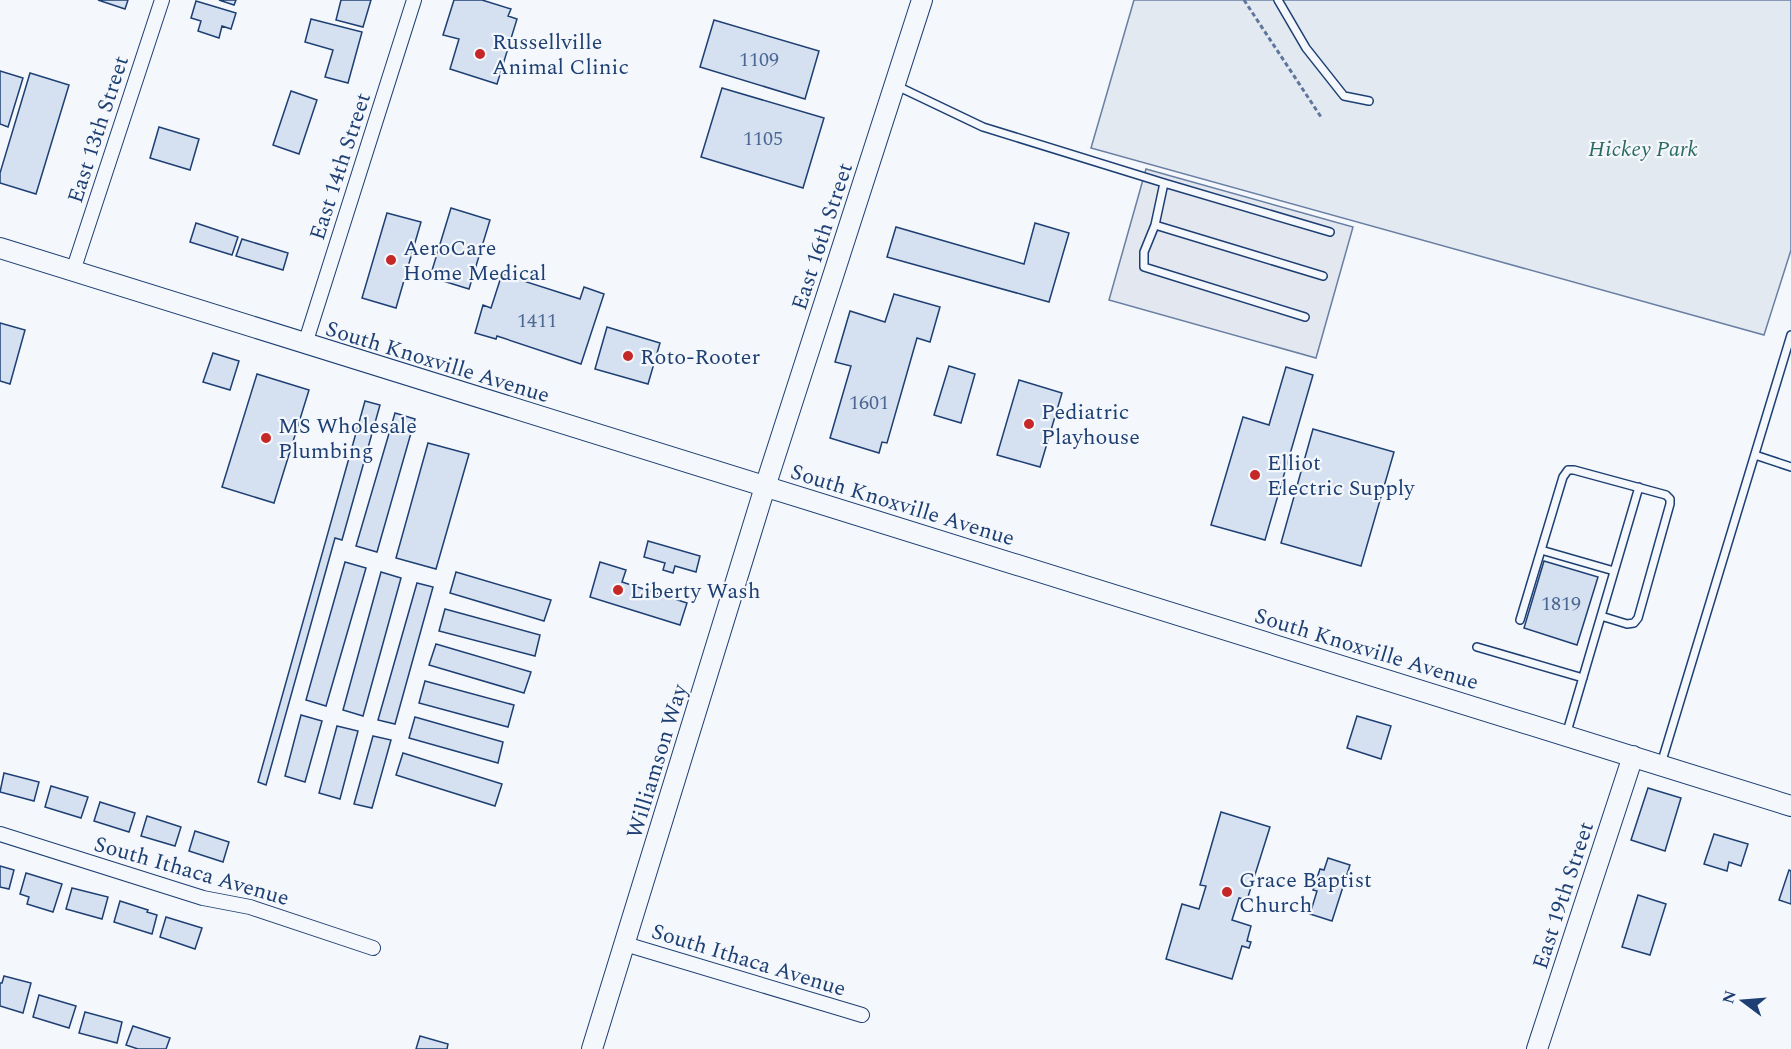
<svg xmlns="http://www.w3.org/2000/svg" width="1791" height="1049" font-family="Spectral,serif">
<rect width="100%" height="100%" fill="#f4f7fb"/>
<path fill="#e3e9f0" stroke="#687fa3" stroke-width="1.5" d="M1134,0h657v250l-27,85 -673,-187z"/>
<path fill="#e3e8f0" stroke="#687fa3" stroke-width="1.5" d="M1146,169l207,58 -37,131 -207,-58z"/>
<path fill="#d5e0f0" stroke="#1d3f73" stroke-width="1.5" d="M98,0h30l-3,9z
M219,0h17l-2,5z
M341,0h30l-8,27 -27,-7z
M454,0h28l29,9 -3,7 9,3 -20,65 -47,-15 9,-30 -16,-4z
M196,1l40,12 -5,16 -9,-3 -3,12 -21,-7 3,-10 -10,-3z
M311,19l51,13 -14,51 -23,-6 8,-27 -28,-8z
M714,20l105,31 -14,48 -105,-32z
M0,71l23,7 -15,49 -8,-3z
M30,73l39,12 -33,109 -36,-11v-10z
M722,88l102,30 -21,70 -102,-31z
M291,91l26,9 -18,54 -26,-9z
M159,127l40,12 -9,31 -40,-12z
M451,208l39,12 -21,69 -39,-12z
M387,213l34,9 -25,86 -34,-10z
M196,223l42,14 -6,18 -42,-13z
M1035,223l34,10 -20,69 -162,-45 9,-30 128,37z
M242,239l46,14 -5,17 -47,-14z
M502,274l78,25 4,-12 20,7 -23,70 -84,-28 -1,3 -21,-6 8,-28 8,3z
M894,294l46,13 -10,35 -13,-4 -30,105 -5,-1 -3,11 -49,-15 21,-72 -16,-4 15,-51 35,11z
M0,323l25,7 -15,54 -10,-3z
M607,327l53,16 -12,41 -53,-15z
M213,353l26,8 -9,29 -27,-8z
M949,366l26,8 -14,49 -27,-8z
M1286,367l27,8 -48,165 -54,-15 32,-108 26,8z
M257,374l52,16 -35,113 -52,-16z
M1019,380l43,13 -22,74 -43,-12z
M365,401l15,4 -38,135 -7,-2 -69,247 -8,-3z
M395,413l20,6 -38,133 -21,-6z
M1313,429l81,23 -33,114 -80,-23z
M428,443l41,11 -33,115 -40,-11z
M648,541l52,15 -4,16 -21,-6 -2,7 -10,-3 2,-7 -21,-6z
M1544,561l54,16 -21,68 -53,-17z
M345,562l21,6 -40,138 -20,-6z
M600,562l26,8 -4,12 65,21 -7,22 -90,-28z
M381,572l20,6 -38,138 -20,-6z
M456,572l95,28 -7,21 -94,-28z
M417,583l16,4 -38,137 -17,-4z
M445,609l95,26 -5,21 -96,-25z
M436,644l95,28 -7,21 -95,-28z
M425,681l89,24 -6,22 -89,-24z
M301,715l21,6 -17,61 -20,-6z
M1357,716l34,10 -10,33 -34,-11z
M415,717l88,25 -5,21 -89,-25z
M337,726l21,5 -18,68 -21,-6z
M373,736l18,4 -19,68 -18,-4z
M403,753l99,31 -7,22 -99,-31z
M4,773l35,9 -5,19 -34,-9z
M51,786l37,11 -7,21 -36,-11z
M1648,788l33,10 -16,53 -34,-11z
M100,802l35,11 -6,19 -35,-11z
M1221,812l49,15 -23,73 -8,-2 -7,22 19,6 -4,15 4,1 -2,6 -7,-2 -10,33 -66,-20 16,-55 17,5 7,-23 -6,-1z
M147,816l34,11 -6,19 -34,-10z
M195,831l34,11 -6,20 -34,-11z
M1714,834l34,10 -7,22 -12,-4 -2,9 -23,-7z
M1328,858l22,7 -18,56 -22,-7 7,-23 -4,-1 7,-21 4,1z
M0,866l14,4 -5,19 -9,-2z
M1789,870l2,1v33l-12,-4z
M26,873l36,11 -9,28 -26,-8 2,-7 -9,-3z
M72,888l36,9 -6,22 -36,-10z
M1638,895l28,9 -16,51 -28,-8z
M120,901l28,9 -1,2 10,3 -5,19 -38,-12z
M166,917l36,11 -7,21 -35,-12z
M4,976l27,7 -8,30 -23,-7v-23h2z
M39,995l37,11 -7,22 -36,-11z
M85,1012l37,10 -5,21 -38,-10z
M133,1026l37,12 -4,11h-28l-12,-4z
M420,1036l28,8 -1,5h-31z"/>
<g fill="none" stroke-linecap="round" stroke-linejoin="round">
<g stroke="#1d3f73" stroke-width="10">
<path id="lane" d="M1278,0l28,48 38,48 25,5
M897,86l86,41 181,56 166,49
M1164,183l-9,42 -11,27v15l161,50
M1155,225l168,51
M1755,455l36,12
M1541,550l73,21
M1520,620l43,-143 5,-7h6l92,25 4,4v5l-32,114 -4,5 -7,1 -26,-8
M1477,647l106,31
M1566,735l73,-248
M1661,764l130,-429"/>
</g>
<g stroke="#1d3f73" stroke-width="16">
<path id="street" d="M73,271l89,-271
M305,344l109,-344
M0,834l203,64 47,9 123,41
M625,944l237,71"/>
</g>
<g stroke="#1d3f73" stroke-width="22">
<path id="secondary" d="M0,248l1791,558
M592,1049l173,-562 157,-487
M1537,1049l96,-293"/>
</g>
<path stroke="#5e769c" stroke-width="3" stroke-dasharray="4.5 3" stroke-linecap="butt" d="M1244,0l77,117"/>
<use href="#lane" stroke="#f4f7fb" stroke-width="7"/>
<use href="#street" stroke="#f4f7fb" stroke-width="14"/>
<use href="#secondary" stroke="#f4f7fb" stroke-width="20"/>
</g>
<g fill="#c62828" stroke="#f4f7fb" stroke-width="2">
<circle cx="480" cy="54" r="6"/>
<circle cx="391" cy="260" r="6"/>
<circle cx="628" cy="356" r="6"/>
<circle cx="1029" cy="424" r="6"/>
<circle cx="266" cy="438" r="6"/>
<circle cx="1255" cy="475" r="6"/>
<circle cx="618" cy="590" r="6"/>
<circle cx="1227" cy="892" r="6"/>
</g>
<g text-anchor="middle" stroke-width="4.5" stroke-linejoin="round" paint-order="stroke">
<g font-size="20" fill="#4b6792">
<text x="759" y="66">1109</text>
<text x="763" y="145">1105</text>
<text x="537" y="327">1411</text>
<text x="869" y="409">1601</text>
<text x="1561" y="610">1819</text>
</g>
<g font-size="22" fill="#1d3f73" stroke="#f4f7fb" text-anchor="start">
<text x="492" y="49">Russellville<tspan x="492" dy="25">Animal Clinic</tspan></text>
<text x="403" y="255">AeroCare<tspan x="403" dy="25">Home Medical</tspan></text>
<text x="640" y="364">Roto-Rooter</text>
<text x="1041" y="419">Pediatric<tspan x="1041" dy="25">Playhouse</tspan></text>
<text x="278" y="433">MS Wholesale<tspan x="278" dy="25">Plumbing</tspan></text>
<text x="1267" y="470">Elliot<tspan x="1267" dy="25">Electric Supply</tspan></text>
<text x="630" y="598">Liberty Wash</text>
<text x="1239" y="887">Grace Baptist<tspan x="1239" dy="25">Church</tspan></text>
</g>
<g font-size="22" fill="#1d3f73" stroke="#f4f7fb">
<text transform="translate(97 129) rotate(-72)" y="8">East 13th Street</text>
<text transform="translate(339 166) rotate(-72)" y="8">East 14th Street</text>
<text transform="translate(821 236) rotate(-72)" y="8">East 16th Street</text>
<text transform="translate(438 361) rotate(17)" y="8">South Knoxville Avenue</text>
<text transform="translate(903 504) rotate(17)" y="8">South Knoxville Avenue</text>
<text transform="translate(1367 648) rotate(17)" y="8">South Knoxville Avenue</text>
<text transform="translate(656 761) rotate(-73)" y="8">Williamson Way</text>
<text transform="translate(192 870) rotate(16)" y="8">South Ithaca Avenue</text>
<text transform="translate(1562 895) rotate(-72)" y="8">East 19th Street</text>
<text transform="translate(749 959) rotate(17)" y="8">South Ithaca Avenue</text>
</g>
<g font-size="22" font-style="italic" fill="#2c6c60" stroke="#f4f7fb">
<text x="1643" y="156">Hickey Park</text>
</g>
</g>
<g transform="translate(1743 1001) rotate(286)" stroke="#f4f7fb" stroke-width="4.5" paint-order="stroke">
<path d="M0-4.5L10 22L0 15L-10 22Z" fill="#1d3f73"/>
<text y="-9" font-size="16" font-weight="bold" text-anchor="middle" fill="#1d3f73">N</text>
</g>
</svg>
